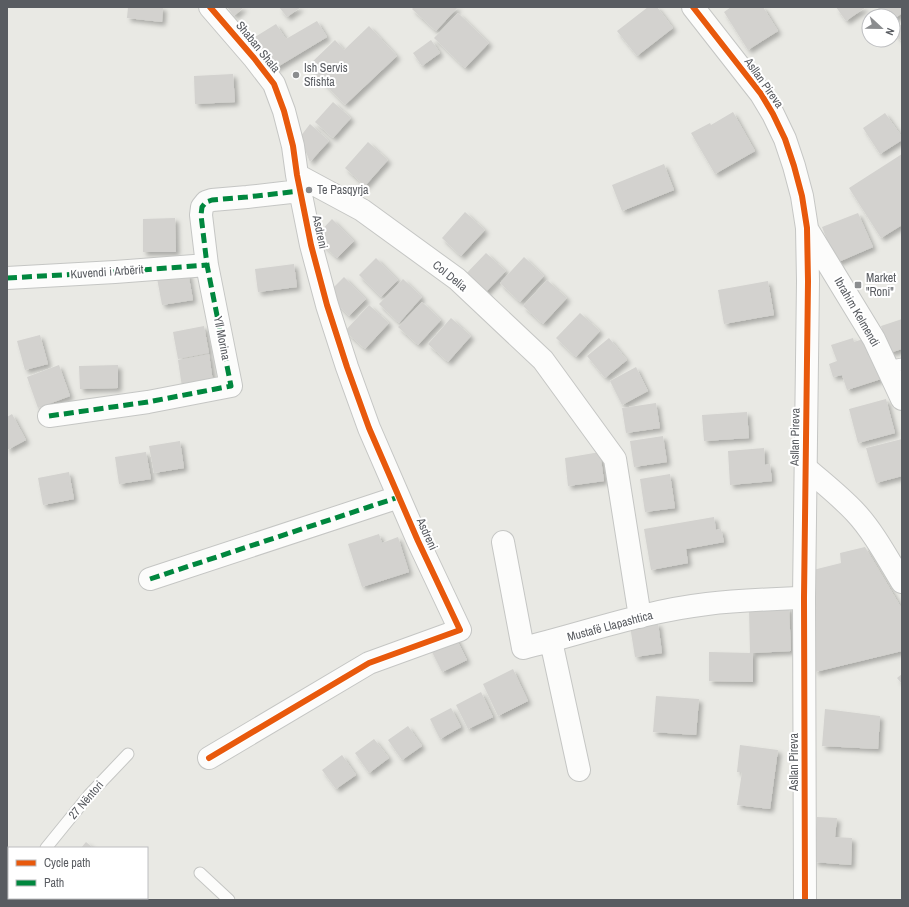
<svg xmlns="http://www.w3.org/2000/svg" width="909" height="907" font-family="'Archivo Narrow',sans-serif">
<defs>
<filter id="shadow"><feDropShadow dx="3.5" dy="3.5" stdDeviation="2" flood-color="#0004"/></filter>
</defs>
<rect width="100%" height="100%" fill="#e9e9e4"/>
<path fill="#d3d2cf" filter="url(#shadow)" d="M128,7h35l-1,15 -35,-4z
M227,7h17l-10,9z
M279,7h22l-14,10z
M414,7h44l-22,24 -24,-22z
M648,7h9l16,21 -36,28 -20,-25z
M731,7h32l15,24 -30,19 -24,-38z
M836,7h30l-20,14z
M879,7h23v6l-9,7v-4h-9l-6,-8z
M458,13l31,30 -24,25 -31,-30z
M317,21l10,16 -53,32 -19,-32 21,-13 10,15z
M902,24v18l-9,-12z
M369,26l28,30 -52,49 -37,-39 27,-26 9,10z
M431,40l9,13 -18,13 -9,-13z
M233,74l2,28 -40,2 -1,-28z
M333,102l18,16 -18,20 -18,-16z
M733,112l22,39 -40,23 -24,-41 19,-10 1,2z
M885,113l17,24v3l-22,14 -17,-26z
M310,124l19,17 -19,21 -10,-25z
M368,142l20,18 -23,26 -20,-18z
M902,154v71l-21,13 -32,-50z
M664,164l10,26 -52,21 -10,-26z
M465,212l20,18 -24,26 -19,-18z
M858,213l15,34 -37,16 -14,-36z
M175,218l1,34h-33v-33z
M332,219l22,22 -17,17 -22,-21z
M486,253l20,18 -24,25 -20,-18z
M524,257l20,19 -24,26 -20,-19z
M376,258l22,22 -17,17 -22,-22z
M294,264l3,23 -39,5 -3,-23z
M188,272l5,28 -31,5 -5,-27z
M344,277l22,22 -17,17 -22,-22z
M403,279l19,18 -23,26 -20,-19z
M547,280l20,18 -24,26 -20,-18z
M768,281l6,34 -50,9 -6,-34z
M422,302l19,18 -23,25 -20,-18z
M369,305l20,18 -24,26 -20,-18z
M580,313l20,18 -24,26 -20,-19z
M451,318l20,18 -23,26 -20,-18z
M902,319v30l-13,4 -8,-27z
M204,326l5,27 -31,6 -5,-27z
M40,335l8,29 -23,6 -8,-29z
M609,338l18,22 -22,18 -18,-22z
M853,338l1,4 9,-3 5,16 5,-2 8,26 -34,11 -5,-15 -9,2 -4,-13 8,-3 -6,-16z
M209,354l4,28 -31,5 -4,-27z
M59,365l11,31 -32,12 -11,-31z
M118,365v23l-38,1 -1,-23z
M636,367l12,24 -26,14 -12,-24z
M886,399l9,34 -37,10 -9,-34z
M656,403l4,25 -34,5 -4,-25z
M747,412l2,26 -45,3 -2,-26z
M12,414l14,26 -19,10v-33z
M663,436l4,26 -33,5 -4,-26z
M902,439v37l-26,7 -10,-35z
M180,441l4,27 -30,5 -5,-27z
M764,448l1,17 5,-1 2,17 -42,4 -2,-34z
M146,452l5,27 -32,5 -4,-27z
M600,452l4,29 -36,5 -3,-28z
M69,472l5,27 -31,6 -5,-27z
M670,474l5,34 -30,4 -5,-33z
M714,517l2,13 5,-1 3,13 -38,7 2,14 -37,7 -7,-41z
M379,534l3,9 16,-6 11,35 -47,15 -14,-43z
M865,547l37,62v42l-87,21 -2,-102 28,-7 -1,-10z
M789,607l2,44 -38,2v29l-44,-1v-29l41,1 -1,-44z
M658,623l4,30 -27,4 -5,-31z
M455,636l12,24 -25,12 -12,-24z
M513,669l15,32 -30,15 -15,-32z
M902,674v10l-5,-6z
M481,692l12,25 -25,12 -12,-24z
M656,696l43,3 -3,36 -43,-3z
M451,708l10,19 -21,12 -10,-20z
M825,709l55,7 -2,33 -56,-3z
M408,726l14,20 -20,14 -14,-20z
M374,739l15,19 -20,15 -14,-20z
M740,745l38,5 -8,59 -33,-4 5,-33h-5z
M342,755l14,20 -20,14 -14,-19z
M817,817l20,1 -2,19 17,1 -1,27 -37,-3z
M86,842l7,6h-12z"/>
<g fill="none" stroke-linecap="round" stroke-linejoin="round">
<g stroke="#c5c6c4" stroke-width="13">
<path id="service" d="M887,367l15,-3
M46,848l43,-53 39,-41
M200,873l29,27
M7,897l2,-2"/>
</g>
<g stroke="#c5c6c4" stroke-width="24">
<path id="minor" d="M297,175l65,35 95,69 86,81 72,99 25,158
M7,278l108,-6 92,-7
M49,416l99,-14 83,-16 -24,-121 -6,-50 1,-8 4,-5 6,-2 35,-3 53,-6
M806,468c16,14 34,28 49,44 18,19 33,47 47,70
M503,542l20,106c61,-15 122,-37 184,-44 32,-4 64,-5 97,-6
M150,579l249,-82
M551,641l28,129
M209,758l160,-95 91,-33 -42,-89 -49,-113 -22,-61 -20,-62 -16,-60 -14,-70 -4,-29 -9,-35 -10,-27 -20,-26 -44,-51"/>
</g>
<g stroke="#c5c6c4" stroke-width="24">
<path id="tertiary" d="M693,7l68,87 12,20 12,25 9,27 8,30 5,32 1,53 -4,317 1,302
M807,229l67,110 28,60"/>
</g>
<use href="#service" stroke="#fcfcfb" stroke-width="11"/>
<use href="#minor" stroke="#fcfcfb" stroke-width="22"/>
<use href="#tertiary" stroke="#fcfcfb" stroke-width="22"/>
<path stroke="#00873e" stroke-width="5" stroke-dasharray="10 5" stroke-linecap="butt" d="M7,278l108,-6 92,-7
M49,416l99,-14 83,-16 -24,-121 -6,-50 1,-8 4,-5 6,-2 35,-3 53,-6
M150,579l249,-82"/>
<g stroke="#fff" stroke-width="8">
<path id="cycleway" d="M693,7l68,87 12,20 12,25 9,27 8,30 5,32 1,53 -4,317 1,302
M209,758l160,-95 91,-33 -42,-89 -49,-113 -22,-61 -20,-62 -16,-60 -14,-70 -4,-29 -9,-35 -10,-27 -20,-26 -44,-51"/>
</g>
<use href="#cycleway" stroke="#e8590c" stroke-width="6"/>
</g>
<g fill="#8b8d8f" stroke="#fff" stroke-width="1.5">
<circle cx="296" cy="75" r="4"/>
<circle cx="309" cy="190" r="4"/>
<rect x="854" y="281" width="8" height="8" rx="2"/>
</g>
<g text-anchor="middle" stroke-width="4" stroke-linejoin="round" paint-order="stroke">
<g font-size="12" fill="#595c61" stroke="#fff">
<text transform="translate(258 47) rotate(51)" y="4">Shaban Shala</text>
<text transform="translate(764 83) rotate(55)" y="4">Asllan Pireva</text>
<text transform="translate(320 232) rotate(78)" y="4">Asdreni</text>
<text transform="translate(107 272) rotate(-4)" y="4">Kuvendi i Arbërit</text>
<text transform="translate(450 276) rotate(39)" y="4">Col Delia</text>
<text transform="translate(857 312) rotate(60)" y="4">Ibrahim Kelmendi</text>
<text transform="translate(222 338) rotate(79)" y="4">Yll Morina</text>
<text transform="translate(795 437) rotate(-89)" y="4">Asllan Pireva</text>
<text transform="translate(427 534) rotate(66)" y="4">Asdreni</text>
<text transform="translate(610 626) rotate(-15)" y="4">Mustafë Llapashtica</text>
<text transform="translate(794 762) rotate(-90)" y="4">Asllan Pireva</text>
<text transform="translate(86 800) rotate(-49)" y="4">27 Nëntori</text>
</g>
<g font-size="12" fill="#595c61" stroke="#fff" text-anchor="start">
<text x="304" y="72">Ish Servis<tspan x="304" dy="14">Sfishta</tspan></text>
<text x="317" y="194">Te Pasqyrja</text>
<text x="866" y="282">Market<tspan x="866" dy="14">"Roni"</tspan></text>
</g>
</g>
<rect width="909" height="907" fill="none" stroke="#595c61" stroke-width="16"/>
<rect x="8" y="847" width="140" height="52" fill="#ffffff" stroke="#bdbec0"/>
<rect x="16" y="860" width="20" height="6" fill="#e8590c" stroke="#bdbec0"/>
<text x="44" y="867" font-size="12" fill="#595c61">Cycle path</text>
<rect x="16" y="880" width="20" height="6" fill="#00873e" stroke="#bdbec0"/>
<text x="44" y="887" font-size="12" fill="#595c61">Path</text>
<g transform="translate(881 28) rotate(112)"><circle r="19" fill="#ffffff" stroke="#bdbec0"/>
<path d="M0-3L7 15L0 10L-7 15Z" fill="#8b8d8f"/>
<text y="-6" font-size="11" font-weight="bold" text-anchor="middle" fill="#595c61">N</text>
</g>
</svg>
